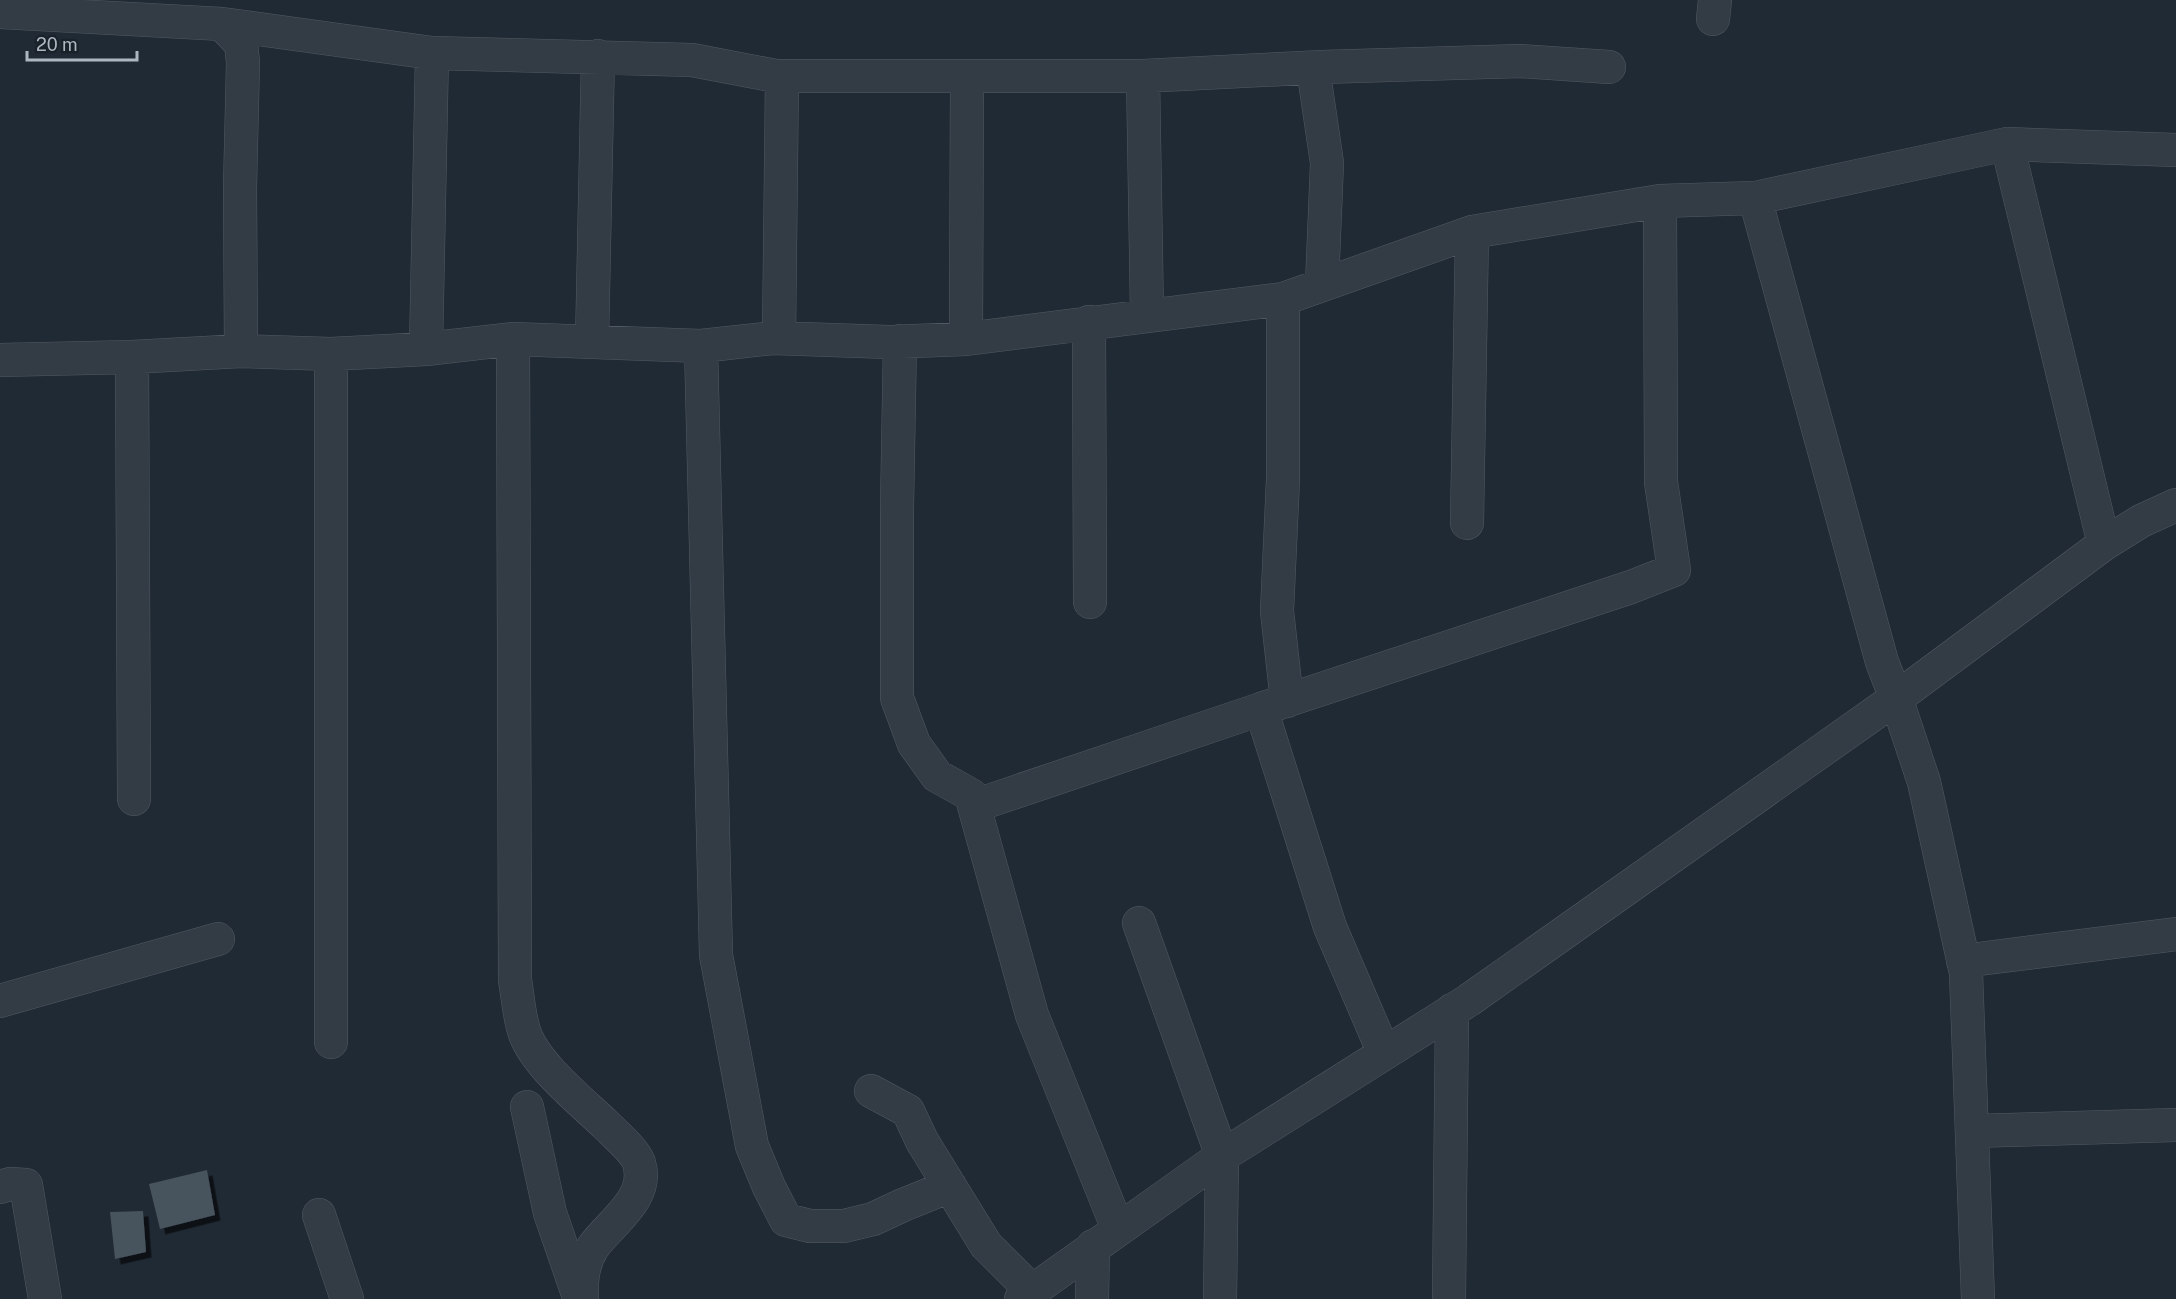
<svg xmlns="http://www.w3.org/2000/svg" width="2176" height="1299" font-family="'Public Sans',sans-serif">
<defs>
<filter id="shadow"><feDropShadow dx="5.5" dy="5.5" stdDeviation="0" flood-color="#0009"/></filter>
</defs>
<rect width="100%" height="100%" fill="#202a34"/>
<path fill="#47525d" filter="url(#shadow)" d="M207,1170l8,45 -55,14 -11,-45z
M143,1211l3,41 -31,7 -5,-47z"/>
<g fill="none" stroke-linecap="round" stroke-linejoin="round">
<g stroke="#515a63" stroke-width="34">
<path id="minor" d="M0,12l222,12 210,29 260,7 84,16h367l179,-9 199,-6 88,6
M1713,19l2,-19
M222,24l19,20 2,18 -3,125 1,164
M1313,68l14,95 -5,121
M1143,76l4,238
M2007,144l97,400
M1755,198l127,464 14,36 28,84 42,191 12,326
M1283,299v180l-6,132 10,90
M1089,322l1,280
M779,338l3,-262
M513,339l2,641c3,17 4,37 10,54 12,32 56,67 81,91 9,9 30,27 33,38 11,35 -28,59 -46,84 -10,15 -12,34 -11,52
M966,339l1,-263
M900,341l-3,166v191l17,46 23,32 34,19 61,220 86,214
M592,342l6,-286
M701,346l15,609 36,191 17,41 17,33 24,6h34l29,-7 30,-14 47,-19
M426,349l6,-296
M331,354v688
M132,357l2,442
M0,360l132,-3 109,-6 90,3 95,-5 87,-10 188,7 72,-8 115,4 78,-3 317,-40 189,-67 188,-31 95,-3 252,-54 169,6
M1467,523l5,-291
M1261,709l370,-122 43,-17 -13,-88 -1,-281
M974,806l287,-97 69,218 54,126
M1139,923l83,233 -2,143
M1963,961l213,-27
M0,1001l218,-62
M871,1091l37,20 14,30 64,104 46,46
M527,1107l23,106 29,84
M1972,1131l204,-6
M0,1187l10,-3 16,1 19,114
M319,1215l28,84
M1021,1299l201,-143 247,-156 437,-309 198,-147 37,-23 35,-16
M1092,1299l1,-53
M1449,1299l3,-289"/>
</g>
<use href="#minor" stroke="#333c45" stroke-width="33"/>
</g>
<path d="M27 51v9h110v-9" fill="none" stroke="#adb7c2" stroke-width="3"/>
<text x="36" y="51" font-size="18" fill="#adb7c2" stroke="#192129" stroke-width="4.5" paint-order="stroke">20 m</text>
</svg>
